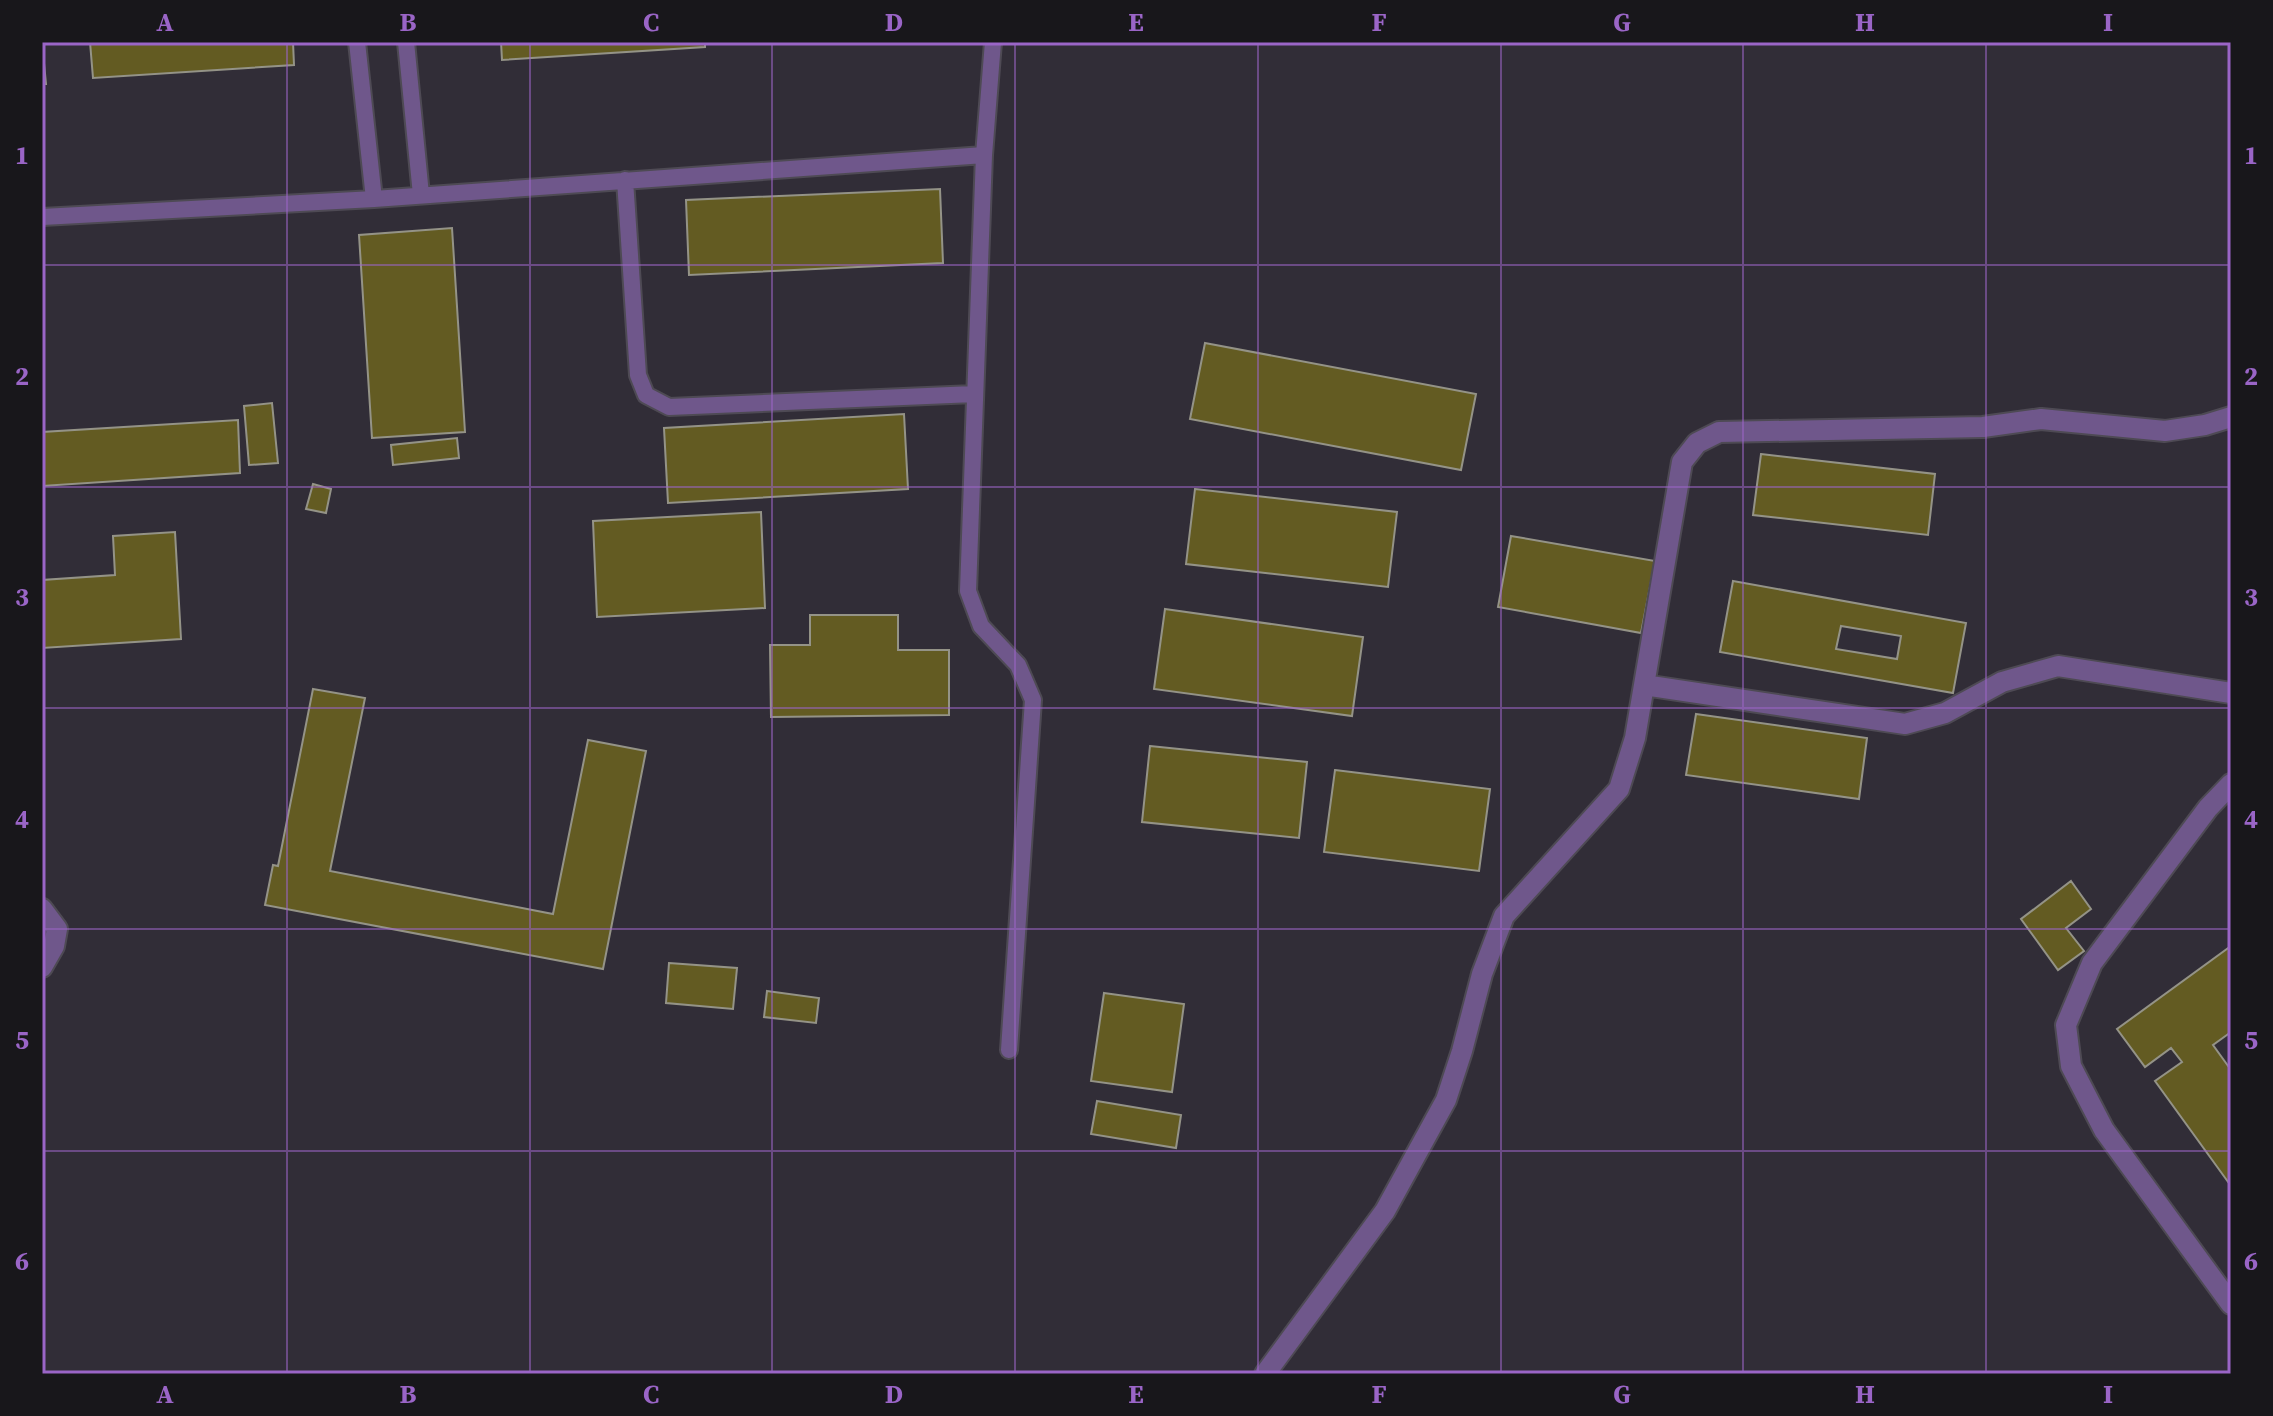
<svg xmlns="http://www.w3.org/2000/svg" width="2273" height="1416" font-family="'Source Serif 4',serif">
<rect width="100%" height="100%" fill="#312d37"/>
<path fill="#635b22" stroke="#949387" stroke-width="2" fill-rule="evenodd" d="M42,42l4,42h-4z
M90,42h203l1,23 -201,13z
M501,42h204v5l-203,13z
M940,189l3,74 -254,12 -3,-75z
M452,228l13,204 -93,6 -13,-203z
M1205,343l271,51 -15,76 -271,-51z
M272,403l6,60 -29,2 -5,-59z
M904,414l4,75 -240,14 -4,-75z
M238,420l2,53 -198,13v-54z
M457,438l2,20 -66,7 -2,-20z
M1761,454l174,20 -7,61 -175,-20z
M313,484l18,5 -5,24 -20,-4z
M1195,489l202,23 -9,75 -202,-23z
M761,512l4,96 -168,9 -4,-96z
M175,532l6,107 -139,9v-68l73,-5 -2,-39z
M1511,536l144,25 -14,72 -143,-26z
M1733,581l233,42 -13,70 -233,-41zM1841,626l60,10 -4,23 -61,-10z
M1165,609l198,28 -11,79 -198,-27z
M810,615h88v35h51v65l-178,2 -1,-72h40z
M313,689l52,9 -35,173 223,43 35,-174 58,11 -43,218 -338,-64 8,-40 5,1z
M1696,714l171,24 -8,61 -173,-24z
M1150,746l157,16 -8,76 -157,-16z
M1335,770l155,19 -11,82 -155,-19z
M2071,881l20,28 -25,19 18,23 -26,19 -37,-51z
M2231,946v86l-18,13 18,25v116l-76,-105 27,-19 -11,-14 -26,19 -28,-38z
M669,963l68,5 -4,41 -67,-6z
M767,991l52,7 -3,25 -52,-6z
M1104,993l80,11 -12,88 -81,-11z
M1097,1101l84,14 -5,33 -85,-14z"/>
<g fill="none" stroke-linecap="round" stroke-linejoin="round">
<g stroke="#4e4a54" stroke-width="20">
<path id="lane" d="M357,42l17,157
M406,42l15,153
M993,42l-9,113 -16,436 13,35 37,39 15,35 -24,350
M625,180l13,195 8,20 23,12 305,-13
M42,217l332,-18 610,-44"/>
</g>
<g stroke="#4e4a54" stroke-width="24">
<path id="street" d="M1644,685l261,39 40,-11 57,-31 56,-16 173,27
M2231,784l-23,24 -116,155 -26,62 5,41 33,64 127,174
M42,909l15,20 -3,17 -12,21
M1265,1374l120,-163 61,-111 16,-49 20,-77 22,-58 115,-127 16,-51 47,-276 15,-19 22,-11 264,-5 58,-8 124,12 40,-6 26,-8"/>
</g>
<use href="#lane" stroke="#6f578b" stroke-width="16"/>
<use href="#street" stroke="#6f578b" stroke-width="20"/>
</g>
<path fill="none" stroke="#9a65c7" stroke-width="2" stroke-opacity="0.55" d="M287,42v1332M530,42v1332M772,42v1332M1015,42v1332M1258,42v1332M1501,42v1332M1743,42v1332M1986,42v1332M42,265h2189M42,487h2189M42,708h2189M42,929h2189M42,1151h2189"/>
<rect width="2273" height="1416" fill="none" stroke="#18171b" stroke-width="88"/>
<rect x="44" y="44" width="2185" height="1328" fill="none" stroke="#9a65c7" stroke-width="3"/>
<g font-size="26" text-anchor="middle" font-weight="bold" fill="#9a65c7">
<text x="165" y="31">A</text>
<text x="408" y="31">B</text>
<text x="651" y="31">C</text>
<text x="894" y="31">D</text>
<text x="1136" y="31">E</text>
<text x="1379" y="31">F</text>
<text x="1622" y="31">G</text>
<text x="1865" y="31">H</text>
<text x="2108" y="31">I</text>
<text x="22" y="164">1</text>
<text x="2251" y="164">1</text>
<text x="22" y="385">2</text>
<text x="2251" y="385">2</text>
<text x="22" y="606">3</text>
<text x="2251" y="606">3</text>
<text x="22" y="828">4</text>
<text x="2251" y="828">4</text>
<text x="22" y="1049">5</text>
<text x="2251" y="1049">5</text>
<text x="22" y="1270">6</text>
<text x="2251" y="1270">6</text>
<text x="165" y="1403">A</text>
<text x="408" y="1403">B</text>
<text x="651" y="1403">C</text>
<text x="894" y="1403">D</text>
<text x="1136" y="1403">E</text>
<text x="1379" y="1403">F</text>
<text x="1622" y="1403">G</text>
<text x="1865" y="1403">H</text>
<text x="2108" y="1403">I</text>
</g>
</svg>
